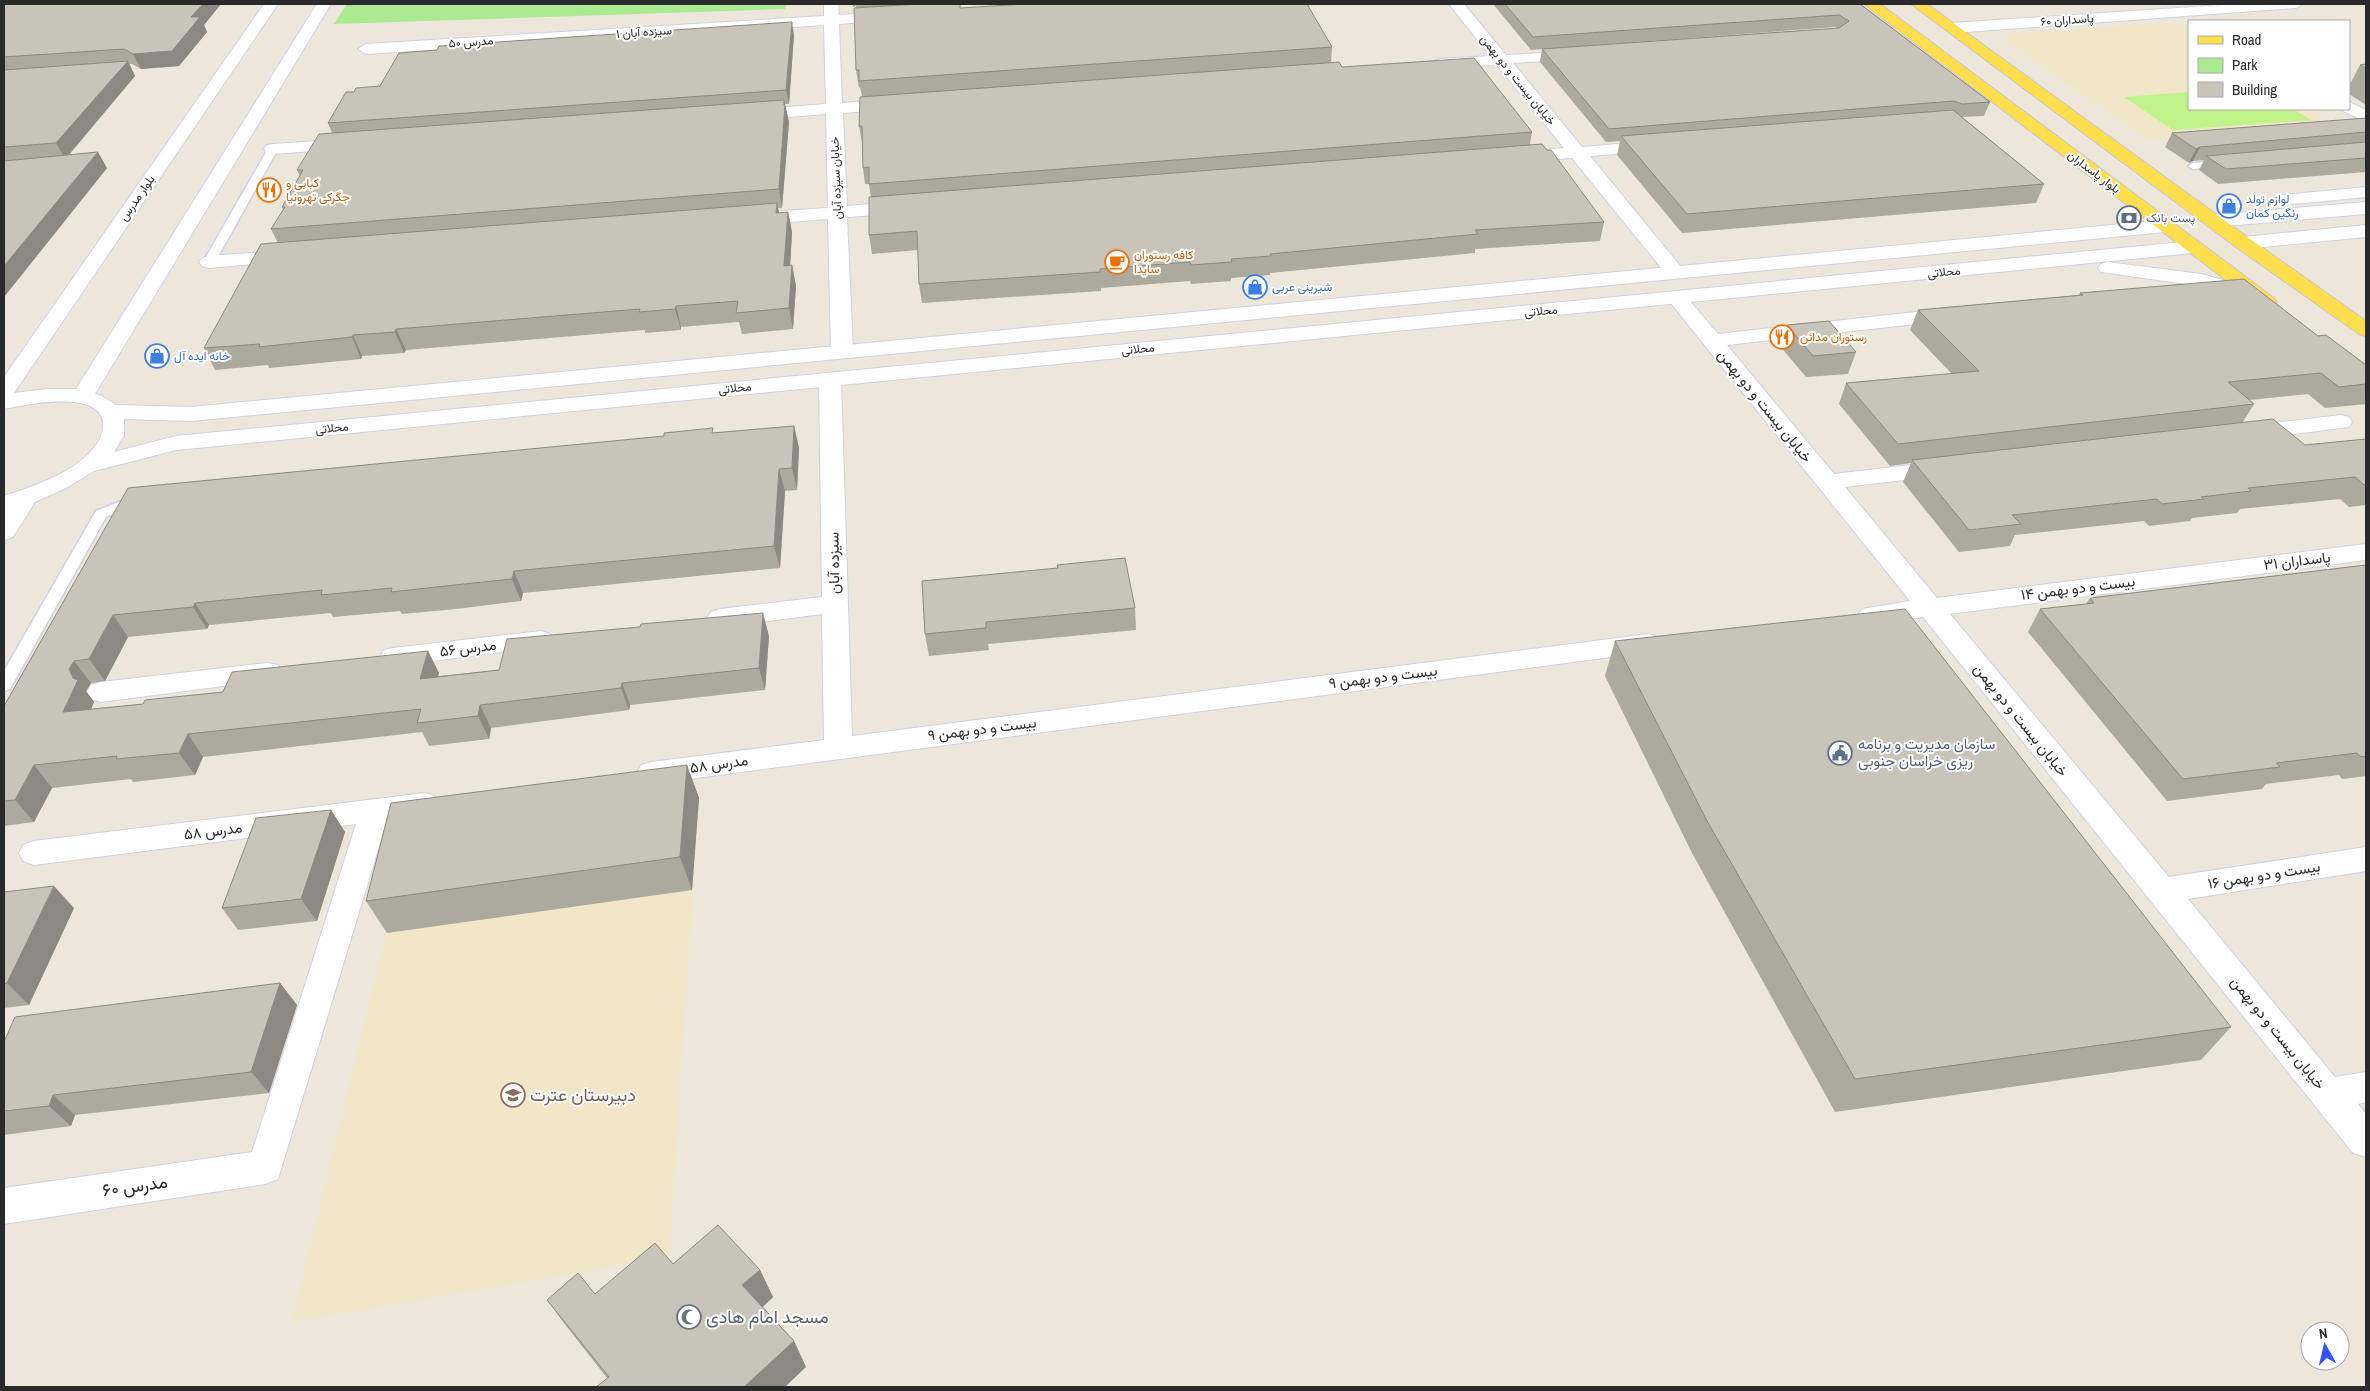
<svg xmlns="http://www.w3.org/2000/svg" width="2370" height="1391" font-family="'Archivo Narrow',Vazirmatn,sans-serif">
<rect width="100%" height="100%" fill="#ede6da"/>
<path fill="#f1e6c7" d="M2176,23l13,8v78h135l3,2 -13,2 21,12 -187,14 -142,-98 6,-7z
M699,798l-30,459 -377,65 118,-486z"/>
<path fill="#aaea90" d="M347,4h439l-1,5 -451,15z"/>
<path fill="#c1f38a" d="M2189,92v17h104l18,11 -138,10 -49,-33z"/>
<g fill="none" stroke-linecap="round" stroke-linejoin="round">
<g stroke="#cfd2e4" stroke-width="3">
<path id="service" d="M273,146l5,3 -63,113 -6,3 -4,-1 -2,-2 65,-113z
M2222,160l4,1v4l-33,4 -5,-3 5,-3z
M136,495l5,1 2,3 -2,3 -35,15 -96,172 -6,2v-20l92,-160z"/>
</g>
<g stroke="#cfd2e4" stroke-width="2">
<path id="minor" d="M824,4h14l1,11 52,-3 7,4 -7,4 -52,4 3,79 54,-4 6,2 2,3 -2,3 -6,2 -53,4 4,93 59,-5 6,2 3,4 -3,4 -6,2 -59,4 6,135 -4,4 -7,2 -7,-2 -4,-4 -3,-133 -76,6 -7,-2 -2,-4 2,-4 7,-2 76,-5 -2,-94 -76,6 -6,-1 -2,-4 2,-4 6,-1 76,-6 -2,-79 -458,29 -8,-5 8,-5 458,-28z
M1449,4h15l42,51 78,-4 3,3 -8,5 -66,4 69,84 72,-6 6,1 3,4 -3,4 -6,1 -64,5 91,111 3,4 -3,4 -7,2 -7,-2 -95,-117 -55,4 -6,-1 -3,-4 3,-4 6,-1 47,-4 -67,-83 -63,2 -2,-3 2,-3 6,-2 50,-3z
M2237,4h66l-7,4 -344,25 -8,-5 8,-5z
M2349,102l17,8v12l-23,-11 -1,-2h7z
M348,139l6,1 3,4 -3,4 -81,6 -6,-1 -3,-4 3,-4 6,-1z
M2366,187v10l-83,8 -6,-1 -3,-4 3,-4 6,-1z
M291,250l7,2 3,4 -3,4 -89,8 -7,-2 -3,-4 3,-4 7,-2z
M1677,292l7,2 34,40 234,-26 7,2 3,4 -3,4 -7,2 -225,25 107,129 111,-13 8,2 4,5 -4,5 -8,2 -100,12 92,111 429,-54v16l-416,54 219,263 197,-30v24l-178,28 147,178 31,-5v30l-8,2 8,10v43l-13,-4 -430,-536 -52,7 -9,-3 -4,-6 4,-6 48,-8 -240,-299 -3,-4 3,-4z
M830,373l8,1 3,5 11,357 797,-102 9,3 4,6 -4,6 -9,3 -998,132 -10,-3 -4,-8 4,-8 10,-3 173,-22 -2,-126 -102,13 -9,-3 -4,-6 4,-6 9,-3 102,-12 -3,-218 3,-5z
M2341,415l8,2 3,5 -3,5 -101,13 -8,-2 -3,-5 3,-5 8,-2z
M541,631l9,3 4,6 -4,6 -157,20 -9,-2 -4,-7 4,-7 9,-2z
M268,663l10,2 4,7 -4,7 -177,23 -10,-3 -4,-7 4,-7 10,-3z
M425,793l10,3 5,8 -5,8 -48,8 -109,359 -13,5 -261,40v-36l248,-36 104,-328 -322,41 -11,-4 -4,-8 4,-8 11,-4z"/>
</g>
<g stroke="#cfd2e4" stroke-width="2">
<path id="secondary" d="M264,4h14l-264,389 33,-4h29l241,-385h14l-236,390 7,2 14,9 75,2 1974,-187 7,2 2,4 -2,4 -7,2 -1974,189 -67,-2v16l-10,17 62,-16 2017,-195 7,2 3,4 -3,4 -7,2 -2017,197 -82,21 -28,17 -31,14 -22,35 -9,3v-44c31,-10 73,-24 93,-52 4,-6 7,-15 6,-22 -5,-33 -78,-17 -99,-13v-32z
M2366,202v12l-153,13 -7,-2 -2,-4 2,-4 7,-2z
M2366,225v12l-123,12 -7,-2 -3,-4 3,-4 7,-2z
M2108,262l93,12 51,14 3,4 -3,4 -7,2 -45,-12 -99,-14 -3,-4 3,-4z"/>
</g>
<g stroke="#c8c8c8" stroke-width="2">
<path id="primary" d="M1864,4h16l394,294 3,4 -3,4 -7,2 -7,-2z
M1911,4h16l323,235 116,82v15l-7,-2 -123,-87z"/>
</g>
<use href="#service" fill="#fff" fill-rule="evenodd"/>
<use href="#minor" fill="#fff" fill-rule="evenodd"/>
<use href="#secondary" fill="#fff" fill-rule="evenodd"/>
<use href="#primary" fill="#ffdf4d" fill-rule="evenodd"/>
</g>
<path fill="#aca99f" fill-rule="evenodd" d="M4,4h217l-17,21 3,7 -28,34 -38,3 -9,-5h-3l6,12 -66,79 38,13 -103,129z
M853,4h107v4l372,39 -1,16 201,69 -2,12 74,78 -4,19 -125,8v4l-205,20v2l-39,3v3l-40,3 -1,-3 -89,7v3l-179,12 -3,-19 -1,-34 -46,4 -3,-19 2,-38 -2,-13h-4l-2,-16 -1,-26 -3,-16 3,-30 -2,-9 -1,1 -3,-18v-64l-3,1z
M1493,4h367l130,98 -6,14 -22,1 82,67 -8,19 -354,30 -65,-78 3,-14 -14,1 -66,-80 2,-13 -11,1zM1835,27l2,1 -254,18z
M794,35l-5,69h-4l4,18 -7,86h-4l1,5 9,-1 4,20 -2,33h2l4,21 -3,43 -51,5 -3,-12 -58,5v3l-36,3v-3l-239,20 -2,3 -42,3 -1,3 -92,9 -1,-3 -53,5 -11,-22 74,-105 -7,-14 12,-19 -1,-3 18,-31 -3,-6 35,-37 -4,-10 26,-31 26,-6z
M2366,64v41l-17,-11v-8l11,-21z
M2366,118v54l-148,12 -19,-14 5,-10 -11,1 -4,2 -24,-16 7,-14z
M2080,293l238,43 48,29v39l-41,4 -17,-14 -58,6 4,4 -11,18 62,23 61,-6v66l-17,2 -9,-8 -100,10 -3,4 -45,5 -2,3 -41,5 -5,-5 -129,14 -5,11 -51,6 -56,-70 8,-19 -21,3 -51,-62 7,-21 106,-9 -42,-44 8,-20 161,-15z
M1787,325l69,27 -8,22 -42,3 -26,-31z
M794,426l5,22 -2,42 -12,1 -5,77 -257,25 -2,8 -65,8 -54,5 -2,-3 -67,6 -2,-4 -122,12 -2,4 -79,8 -23,44 -14,2 -5,8 8,11 -3,7 52,-5 80,-12 205,-41 11,22 -1,3 61,-6 270,-34 -4,54 -135,15 -1,5 -138,18 -2,11 -60,7 -7,-14 -219,25 -8,18 -62,7 -2,-3 -79,9 -18,34 -30,4v-120l124,-218z
M2366,565v211l-24,3 -3,-4 -73,9 -4,5 -95,12 -139,-169 12,-23 46,-5 4,-6z
M922,581l213,27 1,22 -148,14 1,6 -60,6 -4,-22z
M1615,641l616,386 -30,33 -366,52 -143,-259 -87,-177z
M687,765l12,33 -7,92 -305,43 -21,-32z
M331,810l14,22 -28,89 -79,9 -16,-22z
M4,892l70,16 -45,97 -25,3z
M280,983l17,22 -28,88 -194,22 -4,11 -67,9v-93z
M673,1264l87,6 13,27 -10,10 31,34 12,26 -199,11 -40,-51 -20,-27 48,-6z"/>
<path fill="#8c8982" d="M203,4h18l-17,21 3,7 -28,34 -38,3 -8,-15 58,-37z
M792,22l2,13 -5,69 -3,-14z
M128,61l7,15 -70,83 -9,-16z
M784,100l5,22 -7,86 -3,-19z
M2200,147l-7,14 -4,2 7,-14z
M98,152l9,16 -103,129v-31z
M777,203l4,20 -5,-10z
M788,212l4,20 -3,54 -5,-20z
M792,265l4,21 -3,43 -4,-21z
M676,306l5,21v3l-6,-21z
M396,329l10,21 -2,3 -9,-21z
M353,335l9,21 -1,3 -9,-22z
M794,426l5,22 -2,42 -5,-22z
M779,469l6,22 -5,77 -6,-22z
M514,571l9,22 -2,8 -9,-22z
M195,603l14,22 -2,4 -14,-22z
M763,613l6,23 -4,54 -6,-22z
M113,615l15,22 -23,44 -16,-22z
M428,651l11,22 -8,28 -11,-22z
M74,661l17,22 -5,8 8,11 -14,32 -17,-22 10,-34 -4,-9z
M622,683l8,22 -1,5 -8,-22z
M480,705l11,23 -2,11 -11,-23z
M188,734l15,23 -8,18 -16,-22z
M34,765l18,23 -18,34 -19,-22z
M687,765l12,33 -7,92 -12,-33z
M331,810l14,22 -28,89 -16,-22z
M54,886l20,22 -45,97 -22,-22z
M280,983l17,22 -28,88 -18,-21z
M53,1095l22,20 -4,11 -22,-20z
M760,1270l13,27 -17,16 -14,-28z
M794,1341l12,26 -21,20h-41z"/>
<path fill="#c8c4b9" stroke="#8c8982" d="M4,4h199l-12,13h9l-28,34 -39,3 -9,-5 -120,8z
M919,4h41v4l64,-4h283l25,43 -473,34v-11h-3l-2,-62z
M1505,4h355l130,98 -28,2 -8,-3 -345,28 -67,-80 297,-21 10,-7 -10,-6 -306,22z
M792,22l-6,68 -458,33 18,-31h8l2,-4 24,-2 19,-33 38,-3 2,-4z
M1474,58l58,74 -663,52v-17l-6,1 -1,-42h-3l1,-29 479,-35 3,5z
M128,61l-72,82 -52,4v-77z
M2366,64v4l-6,-3z
M784,100v5h1l-6,84 -508,40 14,-22h-3l21,-37h-6l22,-36z
M1953,110l91,74 -357,30 -66,-78z
M2366,118v14l-166,15 -4,2 -24,-16z
M2366,142v16l-140,11 -20,-13z
M1542,144l5,6h4l53,72 -129,8 3,4 -208,20 1,2 -40,3 1,3 -41,3 -1,-3 -90,7v3l-181,12 -2,-53 -48,4v-38z
M98,152l-94,114v-105z
M777,203l-1,10 12,-1 -4,54 8,-1 -3,43 -53,5 2,-12 -62,5 -1,3 -36,3 1,-3 -244,20 -1,3 -42,3 -1,2 -93,10 1,-3 -56,4 57,-104z
M2244,279l74,57 8,-1 40,30v19l-27,3 -18,-14 -93,9 26,22 -356,40 -52,-61 133,-12 -61,-61 165,-15 -3,-2z
M1829,321l27,31 -43,4 -26,-31z
M2273,419l32,26 61,-6v45l-2,1 -9,-8 -107,11 3,3 -50,6 3,2 -42,5 -5,-5 -145,16 9,9 -52,6 -57,-70z
M794,426l-2,42 -13,1 -5,77 -260,25 -2,8 -67,7 -54,6 1,-4 -71,7 1,-5 -127,13 -2,4 -80,8 -24,44 -15,2 -5,8 4,9 5,2 -15,32 80,-8 2,-4 78,-8 9,-20 196,-21 -8,28 79,-9 8,-31 133,-12 1,-3 122,-11 -4,55 -137,15 -1,5 -141,17 -2,11 -61,7 4,-14 -233,25 -9,19 -63,6 1,-3 -83,9 -19,35 -11,1v-95l124,-218 536,-52v-3l49,-5 -1,5z
M1125,558l10,50 -149,14v6l-61,6 -3,-53 136,-13 -1,-3z
M2366,565v191l-5,1 -4,-4 -81,10 4,4 -97,12 -143,-170 54,-6 -4,-5z
M1905,609l326,418 -376,52 -149,-260 -91,-178z
M687,765l-7,92 -314,44 25,-98z
M331,810l-30,89 -79,9 34,-90z
M54,886l-47,97 -3,1v-92z
M280,983l-29,89 -198,23 -4,11 -45,5v-69l11,-25z
M718,1225l42,45 -18,15 52,56 -50,46h-148l13,-10 -62,-77 31,-27 17,21 60,-51 18,21z"/>
<defs>
<g id="restaurant-ring" transform="scale(1.25)"><circle r="9.5" fill="#fff" stroke="#e8710a" stroke-width="1.5"/><path d="M-5-6h1v4h1v-4h1v4h1v-4h1v5L-1.5 .5V6h-2V.5L-5-1ZM5-6V6H3V1.5H1.5Q1.5-4 5-6Z" fill="#e8710a"/></g>
<g id="shop-ring" transform="scale(1.25)"><circle r="9.5" fill="#fff" stroke="#3f7fe0" stroke-width="1.5"/><path d="M-5-2.5h2.3a2.7 3.5 0 0 1 5.4 0H5L5.5 6h-11ZM-1.5-2.5h3a1.5 2.3 0 0 0-3 0Z" fill="#3f7fe0"/></g>
<g id="bank-ring" transform="scale(1.25)"><circle r="9.5" fill="#fff" stroke="#5c6f8a" stroke-width="1.5"/><path d="M-6-4H6V4H-6ZM0-2.3a2.3 2.3 0 1 0 0 4.6a2.3 2.3 0 1 0 0-4.6Z" fill="#5c6f8a"/></g>
<g id="cafe-ring" transform="scale(1.25)"><circle r="9.5" fill="#fff" stroke="#e8710a" stroke-width="1.5"/><path d="M-5.5-4.5H6V0H3Q3 3.5 0 3.5H-2.5Q-5.5 3.5-5.5 0ZM3-3.2v2h1.7v-2ZM-6 4.5H4V6H-6Z" fill="#e8710a"/></g>
<g id="civic-ring" transform="scale(1.25)"><circle r="9.5" fill="#fff" stroke="#5c6f8a" stroke-width="1.5"/><path d="M-.6-6.5H3V-4.5H.6V-3L4-1V1h2V6H-6V1h2V-1L-.6-3ZM-1.2 2.5V6h2.4V2.5Z" fill="#5c6f8a"/></g>
<g id="school-ring" transform="scale(1.25)"><circle r="9.5" fill="#fff" stroke="#8d6e63" stroke-width="1.5"/><path d="M0-5L7-2L0 1L-7-2ZM-4 1L0 2.5L4 1V4Q0 6-4 4Z" fill="#8d6e63"/></g>
<g id="mosque-ring" transform="scale(1.25)"><circle r="9.5" fill="#fff" stroke="#6b7280" stroke-width="1.5"/><path d="M3.5-4.9A6 6 0 1 0 3.5 4.9A5 5 0 1 1 3.5-4.9Z" fill="#6b7280"/></g>
</defs>
<g fill-rule="evenodd">
<use href="#restaurant-ring" x="269" y="190"/>
<use href="#shop-ring" x="2229" y="206"/>
<use href="#bank-ring" x="2129" y="218"/>
<use href="#cafe-ring" x="1117" y="262"/>
<use href="#shop-ring" x="1255" y="287"/>
<use href="#restaurant-ring" x="1782" y="337"/>
<use href="#shop-ring" x="157" y="356"/>
<use href="#civic-ring" x="1840" y="753"/>
<use href="#school-ring" x="513" y="1095"/>
<use href="#mosque-ring" x="689" y="1317"/>
</g>
<g text-anchor="middle" stroke-width="4" stroke-linejoin="round" paint-order="stroke">
<g font-size="12" fill="#2a2a2a" stroke="#fff">
<text transform="translate(2067 20) rotate(-4)" y="4">پاسداران ۶۰</text>
<text transform="translate(644 32) rotate(-4)" y="4">سیزده آبان ۱</text>
<text transform="translate(471 42) rotate(-4)" y="4">مدرس ۵۰</text>
<text transform="translate(1518 80) rotate(51)" y="4">خیابان بیست و دو بهمن</text>
<text transform="translate(2094 172) rotate(37)" y="4">بلوار پاسداران</text>
<text transform="translate(836 178) rotate(-92)" y="4">خیابان سیزده آبان</text>
<text transform="translate(137 198) rotate(-55)" y="4">بلوار مدرس</text>
<text transform="translate(1944 272) rotate(-6)" y="4">محلاتی</text>
<text transform="translate(1541 311) rotate(-5)" y="4">محلاتی</text>
<text transform="translate(1138 349) rotate(-5)" y="4">محلاتی</text>
<text transform="translate(735 388) rotate(-6)" y="4">محلاتی</text>
<text transform="translate(332 428) rotate(-6)" y="4">محلاتی</text>
</g>
<g font-size="12" fill="#c56008" stroke="#fff" text-anchor="start">
<text x="286" y="187">کبابی و<tspan x="286" dy="14">جگرکی تهرونیا</tspan></text>
<text x="1134" y="259">کافه رستوران<tspan x="1134" dy="14">سایدا</tspan></text>
<text x="1800" y="341">رستوران مدائن</text>
</g>
<g font-size="12" fill="#366cbe" stroke="#fff" text-anchor="start">
<text x="2246" y="203">لوازم تولد<tspan x="2246" dy="14">رنگین کمان</tspan></text>
<text x="1272" y="291">شیرینی عربی</text>
<text x="174" y="360">خانه ایده آل</text>
</g>
<g font-size="12" fill="#4e5e75" stroke="#fff" text-anchor="start">
<text x="2146" y="222">پست بانک</text>
</g>
<g font-size="15" fill="#2a2a2a" stroke="#fff">
<text transform="translate(1765 406) rotate(51)" y="5">خیابان بیست و دو بهمن</text>
<text transform="translate(2297 561) rotate(-7)" y="5">پاسداران ۳۱</text>
<text transform="translate(834 563) rotate(-91)" y="5">سیزده آبان</text>
<text transform="translate(2078 588) rotate(-7)" y="5">بیست و دو بهمن ۱۴</text>
<text transform="translate(468 648) rotate(-7)" y="5">مدرس ۵۶</text>
<text transform="translate(1383 677) rotate(-7)" y="5">بیست و دو بهمن ۹</text>
<text transform="translate(2021 720) rotate(51)" y="5">خیابان بیست و دو بهمن</text>
<text transform="translate(982 729) rotate(-7)" y="5">بیست و دو بهمن ۹</text>
<text transform="translate(719 764) rotate(-8)" y="5">مدرس ۵۸</text>
<text transform="translate(213 831) rotate(-7)" y="5">مدرس ۵۸</text>
<text transform="translate(2264 875) rotate(-9)" y="5">بیست و دو بهمن ۱۶</text>
<text transform="translate(2278 1033) rotate(51)" y="5">خیابان بیست و دو بهمن</text>
</g>
<g font-size="15" fill="#4e5e75" stroke="#fff" text-anchor="start">
<text x="1858" y="749">سازمان مدیریت و برنامه<tspan x="1858" dy="17">ریزی خراسان جنوبی</tspan></text>
</g>
<g font-size="18" fill="#785e54" stroke="#fff" text-anchor="start">
<text x="530" y="1101">دبیرستان عترت</text>
</g>
<g font-size="18" fill="#2a2a2a" stroke="#fff">
<text transform="translate(135 1186) rotate(-8)" y="6">مدرس ۶۰</text>
</g>
<g font-size="18" fill="#5b616d" stroke="#fff" text-anchor="start">
<text x="706" y="1323">مسجد امام هادی</text>
</g>
</g>
<rect width="2370" height="1391" fill="none" stroke="#2a2a2a" stroke-width="10"/>
<rect x="2188" y="20" width="162" height="90" fill="#ffffff" stroke="#aaaaaa"/>
<rect x="2198" y="36" width="25" height="8" fill="#ffdf4d" stroke="#aaaaaa"/>
<text x="2232" y="45" font-size="15" fill="#2a2a2a">Road</text>
<rect x="2198" y="58" width="25" height="15" fill="#aaea90" stroke="#aaaaaa"/>
<text x="2232" y="70" font-size="15" fill="#2a2a2a">Park</text>
<rect x="2198" y="82" width="25" height="15" fill="#c8c4b9" stroke="#aaaaaa"/>
<text x="2232" y="95" font-size="15" fill="#2a2a2a">Building</text>
<g transform="translate(2325 1346) rotate(352)"><circle r="24" fill="#ffffff" stroke="#aaaaaa"/>
<path d="M0-4L9 19L0 12L-9 19Z" fill="#3550ff"/>
<text y="-8" font-size="14" font-weight="bold" text-anchor="middle" fill="#2a2a2a">N</text>
</g>
</svg>
